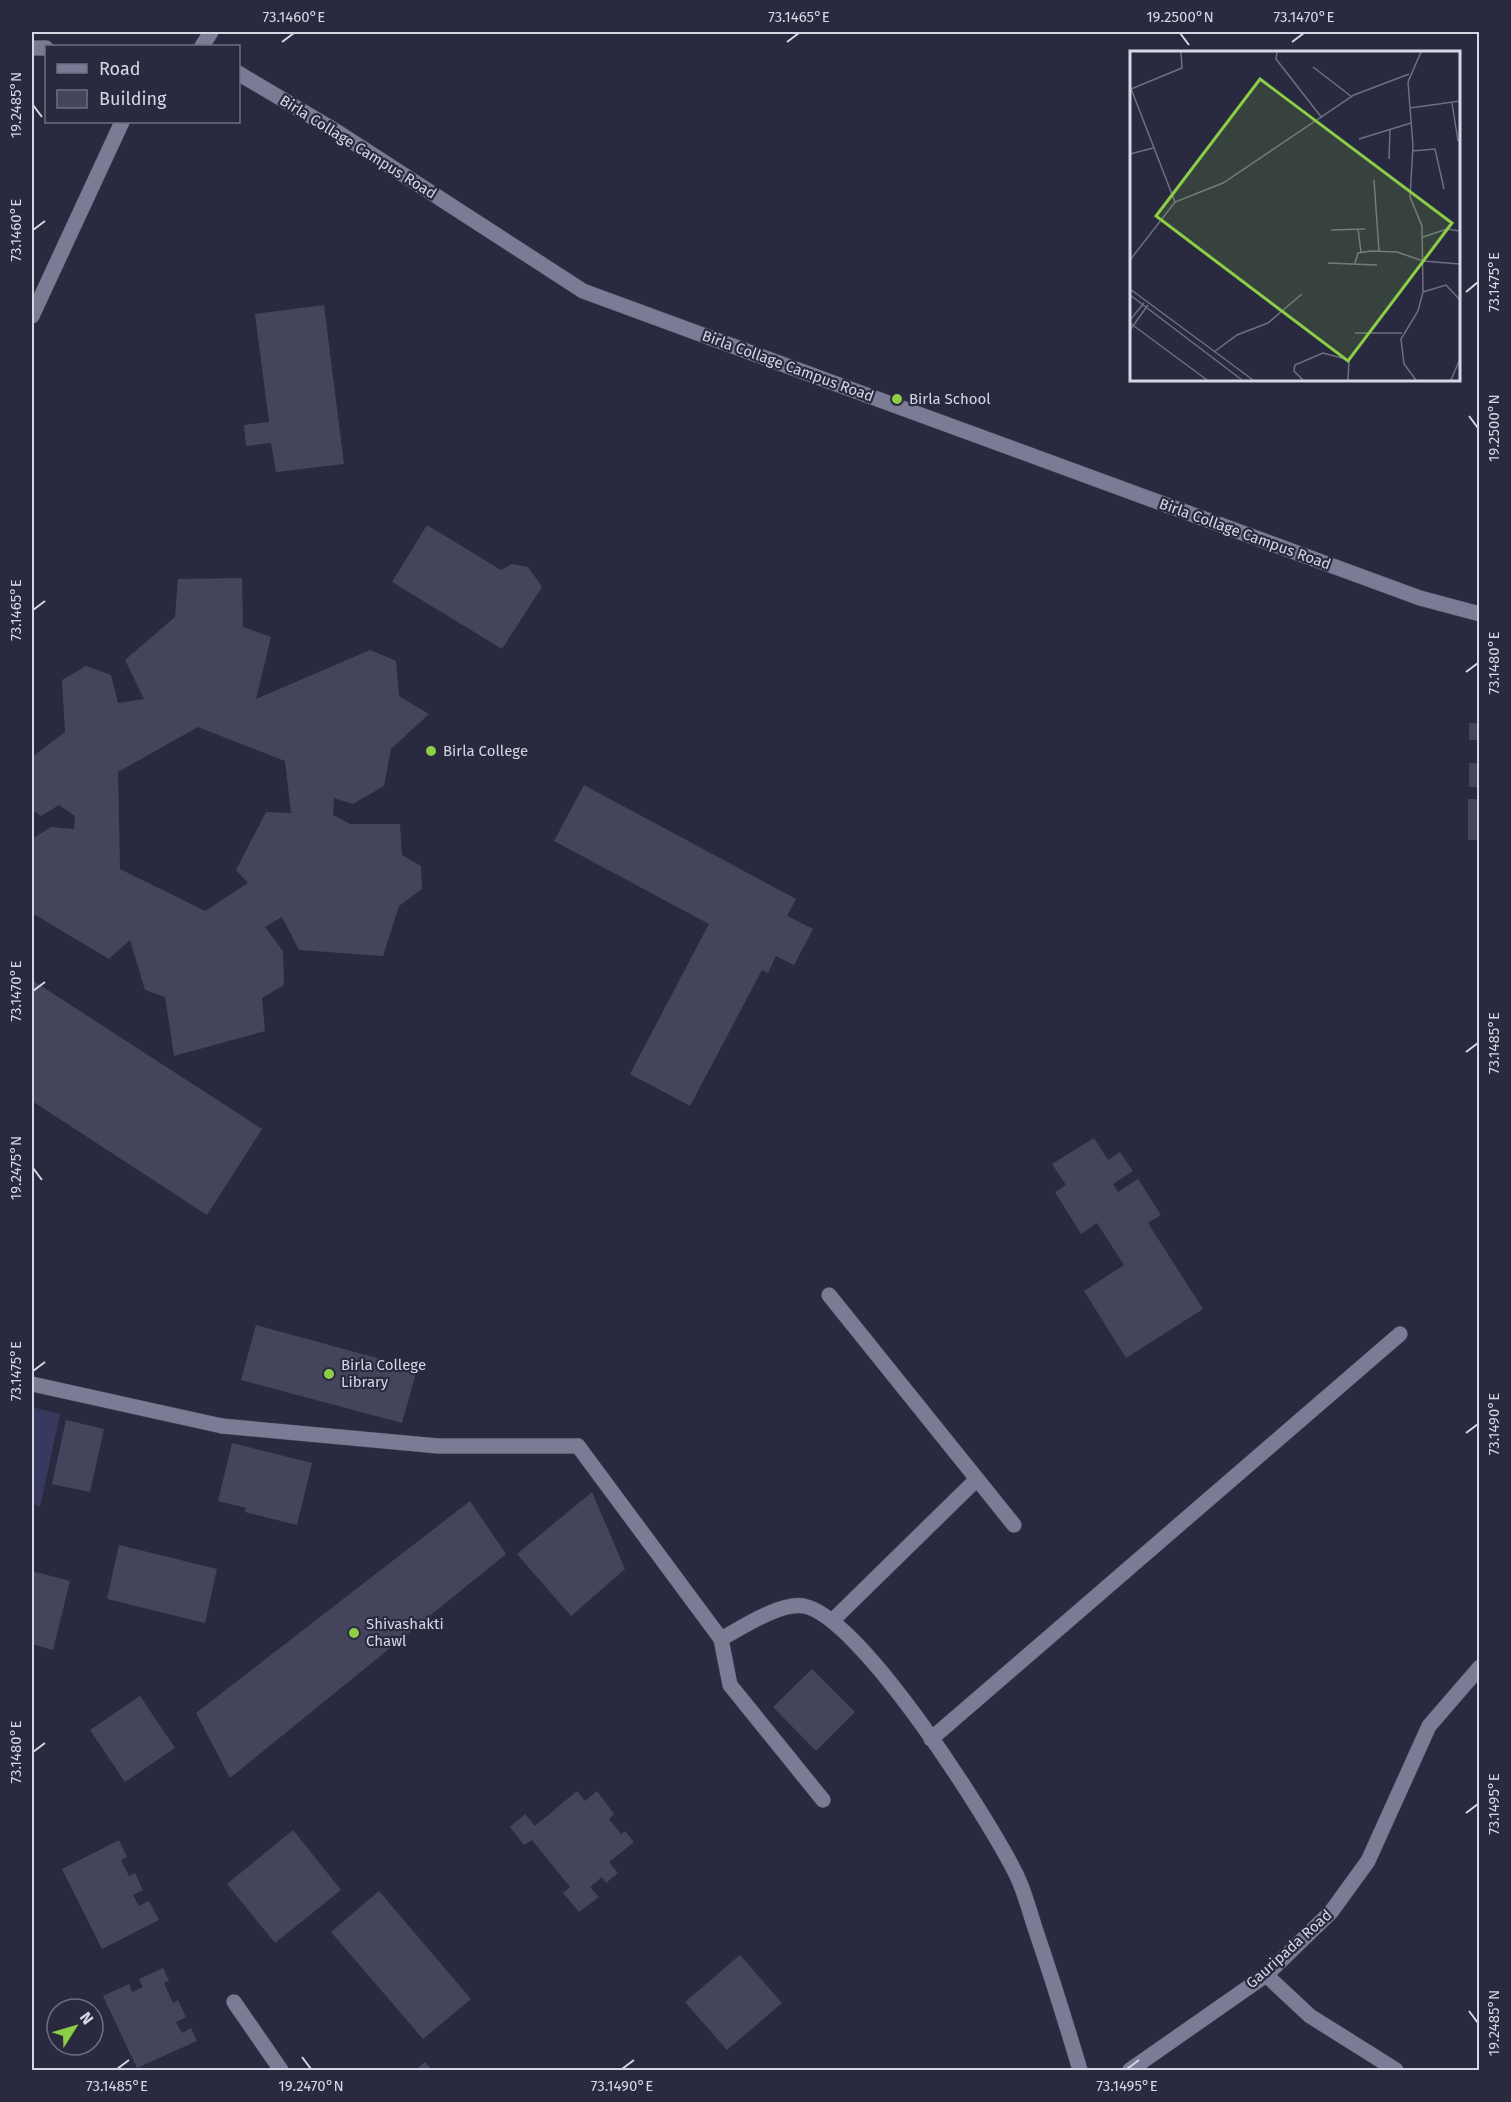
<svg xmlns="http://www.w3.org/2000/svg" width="1511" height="2102" font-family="'Fira Sans',sans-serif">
<rect width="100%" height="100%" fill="#292a3f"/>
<path fill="#38395e" d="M32,1407l28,7 -20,93 -8,-3z"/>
<path fill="#44455c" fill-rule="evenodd" d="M324,305l20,159 -68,8 -5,-29 -25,3 -2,-21 25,-3 -14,-108z
M427,525l74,45 11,-6 16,3 14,20 -40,62 -110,-67z
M242,578l1,49 28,10 -15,62 114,-49 26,11 3,35 30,18 -38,35 -7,37 -31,18 -19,-6 -1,17 17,9h50l2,31 19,11 1,23 -23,17 -16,50 -84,-6 -17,-33 -17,10 18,24 1,34 -22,13 3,33 -91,25 -9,-59 -20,-7 -15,-50 -21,19 -77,-46v-74l19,-12 23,2 1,-13 -16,-11 -18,11 -9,-6v-53l33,-25 -3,-52 24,-14 25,9 7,28 26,-4 -19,-39 50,-43 3,-38zM198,727l87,34 6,52 -25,-1 -30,58 12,13 -43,28 -85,-42 -2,-97z
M1469,723h11v17h-11z
M1469,763h11v24h-11z
M584,785l212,114 -9,17 26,13 -19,36 -18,-9 -8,17 -6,-3 -72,136 -60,-32 79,-150 -155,-83z
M1468,799h12v41h-12z
M32,980l230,149 -55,86 -175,-114z
M1094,1138l14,22 12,-8 13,19 -20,13 5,8 20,-13 23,36 -13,8 55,86 -77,49 -42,-67 40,-26 -27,-42 -16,11 -26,-42 11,-7 -14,-21z
M256,1325l161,44 -15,54 -161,-43z
M66,1420l38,9 -14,63 -38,-8z
M232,1443l80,20 -15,62 -52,-13 1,-4 -28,-7z
M592,1492l33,77 -54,47 -54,-62z
M470,1501l36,53 -276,224 -34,-65z
M119,1545l98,24 -12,54 -98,-24z
M32,1571l38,10 -17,69 -21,-6z
M812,1669l43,43 -39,39 -43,-44z
M140,1696l35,52 -50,34 -35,-52z
M577,1791l8,10 12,-10 17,23 -5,5 12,15 4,-3 9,11 -25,20 9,11 -12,10 -4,-6 -12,10 9,10 -20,15 -16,-19 7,-6 -38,-47 -8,5 -14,-18 15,-13 10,12z
M293,1830l48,60 -66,53 -48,-59z
M119,1840l8,17 -6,3 8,16 6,-3 8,17 -10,5 6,11 10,-5 10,19 -57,29 -40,-80z
M379,1891l92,108 -48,40 -92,-107z
M740,1955l42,48 -55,47 -42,-48z
M163,1968l6,13 -5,2 9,20 5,-3 8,17 -10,5 6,11 9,-5 6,13 -60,27 -34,-72 26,-12 3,8 11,-5 -4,-8z
M425,2062l7,8h-17z"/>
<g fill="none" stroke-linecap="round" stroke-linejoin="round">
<g stroke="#454557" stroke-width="16">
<path id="service" d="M32,316l90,-194
M222,1426l216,20h140"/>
</g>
<g stroke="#454557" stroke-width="16">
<path id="minor" d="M202,46l9,-14
M32,48h14
M238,73l101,60 244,158 837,307 60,16
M829,1295l185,230
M32,1384l190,42
M578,1446l143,193 9,46 93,115
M833,1620l144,-141
M721,1639c20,-11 59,-37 83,-33 57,11 184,212 211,266 9,17 14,38 20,56 16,47 31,95 45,142
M931,1739l469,-405
M1266,1975l44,41 86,54
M234,2002l47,68
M1130,2070l136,-95 65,-63 37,-51 61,-135 51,-59"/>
</g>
<use href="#service" stroke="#7a7c95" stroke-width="15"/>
<use href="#minor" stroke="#7a7c95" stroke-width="15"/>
</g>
<path fill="none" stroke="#d5d7e5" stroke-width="2" d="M1180,33l9,12M282,42l12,-9M787,42l12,-9M1292,42l12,-9M33,105l9,12M33,230l12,-9M1466,292l12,-10M1469,416l9,12M33,610l12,-9M1466,672l12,-9M33,991l12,-9M1466,1052l12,-9M33,1168l9,12M33,1371l12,-9M1466,1433l12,-9M33,1752l12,-9M1466,1813l12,-9M1469,2011l9,12M302,2057l9,12M117,2069l12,-9M622,2069l12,-9M1127,2069l12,-9"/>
<g fill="#8cce45" stroke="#292a3f" stroke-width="2">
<circle cx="897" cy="399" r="6"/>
<circle cx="431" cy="751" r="6"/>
<circle cx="329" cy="1374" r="6"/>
<circle cx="354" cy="1633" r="6"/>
</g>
<g text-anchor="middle" stroke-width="4.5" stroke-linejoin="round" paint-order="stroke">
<g font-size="15" fill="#d5d7e5" stroke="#292a3f">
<text transform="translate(358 147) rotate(32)" y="5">Birla Collage Campus Road</text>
<text transform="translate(788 366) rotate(20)" y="5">Birla Collage Campus Road</text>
<text transform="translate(1245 534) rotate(20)" y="5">Birla Collage Campus Road</text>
<text transform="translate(1289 1949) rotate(-42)" y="5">Gauripada Road</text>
</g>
<g font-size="15" fill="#d5d7e5" stroke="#292a3f" text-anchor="start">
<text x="909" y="404">Birla School</text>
<text x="443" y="756">Birla College</text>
<text x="341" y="1370">Birla College<tspan x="341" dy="17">Library</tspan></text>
<text x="366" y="1629">Shivashakti<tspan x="366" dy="17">Chawl</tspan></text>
</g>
</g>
<g transform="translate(1130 51)">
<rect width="330" height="330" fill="#292a3f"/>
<path fill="none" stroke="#6e6f81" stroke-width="1.5" d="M147,1l-1,7 46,59M183,16l39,30M0,35l45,116M1,38l51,-21 -1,-16M322,52l6,38M280,57l50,-7M229,88l52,-16M282,100l23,-2 9,40M0,103l23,-6M259,108l1,-29M244,129l5,71M228,178l3,23M201,179l34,-1M293,186l24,-8 13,2M0,209l45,-58 48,-19 131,-88 55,-21M198,212l49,2M225,212l3,-10 13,-2 26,1 26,9 37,3M0,238l123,91M293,241l23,-7 14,15M0,244l112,85M0,269l14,-17M0,272l77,57M0,279l18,-25M225,282h47M84,301l23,-17 31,-12 34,-29M173,329l-9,-9 1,-6 28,-12 26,7 -1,20M286,329l-12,-16 -3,-25 17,-28 5,-19 -1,-66 -12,-29 3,-51 -5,-64 13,-30M321,329l9,-21"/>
<path fill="#8cce45" fill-opacity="0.15" stroke="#8cce45" stroke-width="3" d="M130,28l192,144 -104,138 -192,-145z"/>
<rect width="330" height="330" fill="none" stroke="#d5d7e5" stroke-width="3"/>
</g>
<rect width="1511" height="2102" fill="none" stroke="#292a3f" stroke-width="66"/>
<rect x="45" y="45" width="195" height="78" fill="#292a3f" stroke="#6e6f81" stroke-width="1.5"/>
<rect x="57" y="64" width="30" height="9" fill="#7a7c95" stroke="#6e6f81" stroke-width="1.5"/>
<text x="99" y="75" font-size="18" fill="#d5d7e5">Road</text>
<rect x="57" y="90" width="30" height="18" fill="#44455c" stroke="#6e6f81" stroke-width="1.5"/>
<text x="99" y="105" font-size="18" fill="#d5d7e5">Building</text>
<g transform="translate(75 2027) rotate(53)"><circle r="28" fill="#292a3f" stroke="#6e6f81" stroke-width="1.5"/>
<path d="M0-4.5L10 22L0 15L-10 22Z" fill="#8cce45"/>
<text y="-9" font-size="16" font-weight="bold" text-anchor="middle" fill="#d5d7e5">N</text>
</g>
<rect x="33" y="33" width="1445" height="2036" fill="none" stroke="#d5d7e5" stroke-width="2"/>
<g font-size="15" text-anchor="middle" fill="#d5d7e5">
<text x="294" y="22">73.1460°E</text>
<text x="799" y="22">73.1465°E</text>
<text x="1180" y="22">19.2500°N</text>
<text x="1304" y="22">73.1470°E</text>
<text transform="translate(16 105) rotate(-90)" y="5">19.2485°N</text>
<text transform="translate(16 230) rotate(-90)" y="5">73.1460°E</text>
<text transform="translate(1494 282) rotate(-90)" y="5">73.1475°E</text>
<text transform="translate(1494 428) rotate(-90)" y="5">19.2500°N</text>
<text transform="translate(16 610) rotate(-90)" y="5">73.1465°E</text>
<text transform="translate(1494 663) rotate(-90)" y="5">73.1480°E</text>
<text transform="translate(16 991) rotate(-90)" y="5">73.1470°E</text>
<text transform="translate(1494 1043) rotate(-90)" y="5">73.1485°E</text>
<text transform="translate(16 1168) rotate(-90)" y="5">19.2475°N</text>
<text transform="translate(16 1371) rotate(-90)" y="5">73.1475°E</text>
<text transform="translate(1494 1424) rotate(-90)" y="5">73.1490°E</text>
<text transform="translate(16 1752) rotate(-90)" y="5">73.1480°E</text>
<text transform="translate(1494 1804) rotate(-90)" y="5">73.1495°E</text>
<text transform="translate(1494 2023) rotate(-90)" y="5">19.2485°N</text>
<text x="117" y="2091">73.1485°E</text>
<text x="311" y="2091">19.2470°N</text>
<text x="622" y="2091">73.1490°E</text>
<text x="1127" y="2091">73.1495°E</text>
</g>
</svg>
